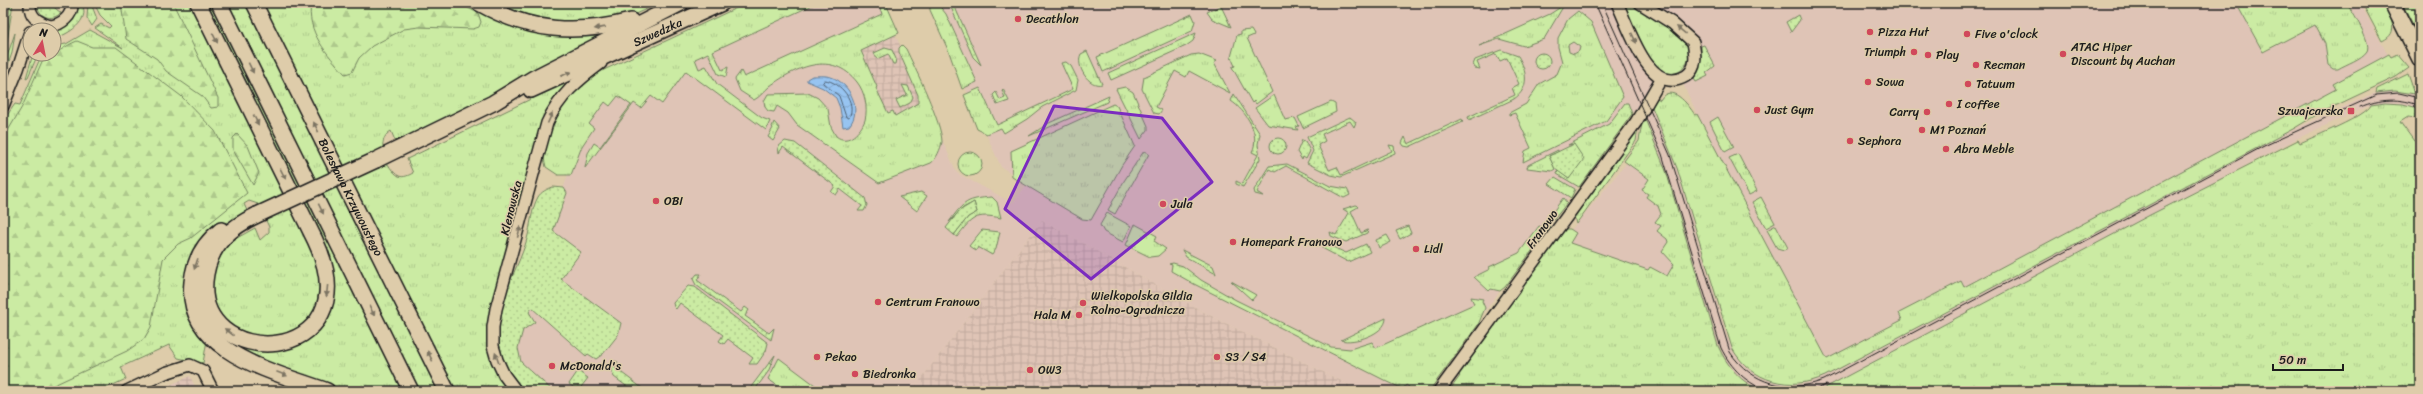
<svg xmlns="http://www.w3.org/2000/svg" width="2423" height="394" font-family="Sriracha,sans-serif">
<defs>
<pattern id="industrial-grid" width="8" height="8" patternUnits="userSpaceOnUse"><rect width="8" height="8" fill="#dfc4b6"/><path d="M0 4h8M4 0v8" fill="none" stroke="#bfa89c"/></pattern>
<pattern id="grass-tufts" width="24" height="20" patternUnits="userSpaceOnUse"><rect width="24" height="20" fill="#cbeba3"/><path d="M3 7l-1-3M5 7V3M7 7l1-3M15 17l-1-3M17 17v-4M19 17l1-3" fill="none" stroke="#aec98c"/></pattern>
<pattern id="forest-firs" width="22" height="20" patternUnits="userSpaceOnUse"><rect width="22" height="20" fill="#cbeba3"/><path d="M5 1l3.5 6h-7zM16 11l3.5 6h-7z" fill="#aec98c"/></pattern>
<pattern id="park-dots" width="8" height="8" patternUnits="userSpaceOnUse"><rect width="8" height="8" fill="#cbeba3"/><path d="M2 2h.1M6 6h.1" fill="none" stroke="#aec98c" stroke-width="1.8" stroke-linecap="round"/></pattern>
<pattern id="water-waves" width="16" height="10" patternUnits="userSpaceOnUse"><rect width="16" height="10" fill="#97c4f1"/><path d="M0 5q4-4 8 0t8 0" fill="none" stroke="#82a8ce"/></pattern>
</defs>
<rect width="100%" height="100%" fill="#deccaa"/>
<filter id="ink" filterUnits="userSpaceOnUse"><feTurbulence type="fractalNoise" baseFrequency=".025" numOctaves="2"/><feDisplacementMap in="SourceGraphic" scale="8" xChannelSelector="R" yChannelSelector="G"/><feConvolveMatrix kernelMatrix="1 2 1 2 8 2 1 2 1" color-interpolation-filters="sRGB"/></filter>
<g filter="url(#ink)">
<path fill="#dfc4b6" d="M816,3h64l77,170 56,30 15,-20 -27,-16 -74,-164h1433l36,67 -577,304 -142,-303 -48,45 -203,275h-65l-154,-77 -165,-94 -130,171h-381l-21,-37 80,-248z
M2390,91l25,3 3,14 -21,-5 -26,2 -73,33 -479,253h-57l-22,-13 -13,-15 -12,-27 -49,-165 -21,-52 7,-12 25,61 49,166 8,18 12,15 16,11 30,7 16,-2 17,-7 438,-233 109,-49z
M1643,143l41,141 -122,-43z"/>
<path fill="url(#industrial-grid)" d="M895,34l31,69 -41,19 -32,-69z
M1042,220l165,94 154,77h-449z
M190,376l7,15h-41z"/>
<path fill="url(#grass-tufts)" stroke="#748460" fill-rule="evenodd" d="M10,3h3l-6,39 1,-11h-4l2,16 -3,10v-28l5,1z
M94,3h98l121,245 8,25 -5,37 -18,20 -33,9 -26,-7 -15,-12 -9,-15 -4,-27 8,-23 9,-12 27,-15 5,12 9,-8v-5l-11,-23 -9,-3 -5,3 4,9 -22,10 -16,11 -3,106 -4,23 -25,-5 -9,-13 -48,22 5,12 -26,12h-97v-270l12,-17 5,1 22,-51h12v-8l12,-2 24,-14 33,18 -28,-20 6,-4 8,4 2,-2 -11,-11z
M203,3h8l192,388h-64l-89,-35 -43,-30 -8,-37 49,60c34,7 48,-2 70,-26 7,-9 13,-15 15,-26 4,-20 -2,-36 -10,-53z
M227,3h19l192,388h-19z
M262,3h209l5,3 131,26 2,3 -212,110 -6,-14c-17,9 -4,39 8,45 5,2 10,-1 14,-3l-6,-14 165,-80 -18,22 -66,226c-2,26 6,44 22,64h-55z
M486,3h174l-36,16 -72,6z
M747,3h70l-104,48 9,19 6,-3 -2,10 -8,-3 -10,-21 -13,6 4,10 7,-3 11,18 45,34 8,3 -4,9 -80,-59 -24,33 -11,-8 -10,12 -7,-5 -49,65 3,-15 6,-10 6,4 31,-42 -13,-9 -8,10 -5,-4 -16,22 5,4 -12,18 -11,29h-13l-12,-8 -3,-13 9,-32 13,-22 26,-24z
M930,3h7l9,11 31,68 -15,7 -13,-37 -19,-42z
M1623,3h8c18,12 74,36 54,63 -5,8 -13,8 -22,7l-12,-10z
M2236,3h111c5,9 25,39 20,48 -5,8 -21,13 -29,18h-5l-5,-4 -3,-21 -10,-19 -52,27z
M2362,3h24c2,15 16,29 -4,38z
M2402,3h18v35z
M88,4l4,2 5,13 -5,7 -5,-8z
M1564,5l-20,34 -20,7 -25,-7 -20,7 71,-32z
M887,6l12,27 -38,18 16,36 -1,1 12,25 5,-2 2,5 23,-13v-8l-19,-43v-4l3,-3 4,4c9,19 36,74 36,93 -1,6 -6,18 -11,21l-52,20 -82,-58 -9,-12 -11,-7 -3,6 -6,-1 -3,-4 -1,-6 4,-7 40,-1 10,5 10,11 3,18 5,9c12,10 25,-5 29,-16 3,-12 0,-28 -8,-38 -25,-32 -61,-15 -87,4 -6,5 -10,11 -16,14l-14,-9 -5,-12 6,-8 3,6 138,-63 -2,-6z
M1221,6l10,21 -19,-8 -5,-7z
M1578,11l13,11 32,75 -17,24 -83,41 2,-11 6,-3 -16,-35 -6,2v-2l17,-9 13,-20 18,-10 5,-12 -4,-15v-9l10,-19zM1573,42l7,5 -1,4 -5,3 -5,-2 -1,-7z
M1192,14l3,7 -3,10 -89,41 -6,-15z
M1251,30l3,5 -7,3 25,54 -16,12 -2,-3 -2,2 -20,-36 3,-1 -4,-9 6,-22 4,-1v-3z
M15,33l-3,20 -9,26v-11z
M1196,33l-3,8 -7,5 -75,34 -3,-7z
M1704,45l11,21 -9,7 2,3 -12,6 -3,-5 8,-17v-14z
M885,48l7,2 4,9 -1,5h-2l-5,-10 -11,5 -3,-6z
M1087,51l15,33c-13,4 -27,-18 -21,-30z
M33,54h5l-10,23 -2,1z
M1199,54l18,7 -3,2 16,30 -41,-22 -3,6 -11,-6 -19,36 6,3 -3,4 -5,-1 -12,-24 2,-12 47,-22z
M2389,54l2,3 6,-3 12,14 -13,9 -78,37 -25,15 -468,247c-35,16 -74,6 -93,-28l-55,-180 -25,-61 5,-9 3,2c11,-18 28,4 35,15l2,-1 130,245 75,-39 -3,-7 62,-32 3,6 372,-198 -3,-5z
M1066,62l5,4 7,14 -2,10 -34,17 -15,12 -23,14 -3,-5 -14,6 -10,-5 -13,-34 16,-7 17,37 76,-36 -12,-26z
M2408,74l7,20 -20,-3 -19,2 1,-4z
M902,85l6,1 5,11 -3,6 -10,5 -4,-8 11,-5z
M1125,87l8,5 15,34v4l-7,9 -25,-50z
M1274,95l11,25 10,-2 4,8 -3,1 2,3 -30,-5 -13,-17z
M1109,96l-2,6 -78,34 20,-13z
M1331,102l4,2 1,8 -33,16 -5,-11z
M1625,103h3l4,11 -53,73 -22,-13 1,-4 11,9 5,-35 -6,1 41,-21z
M2385,103l18,1 15,4 2,30 -4,-4 1,-11 -3,-5 -6,-1 -8,5 14,19 6,3v247h-601l331,-176 148,-75 2,3c13,-6 67,-27 71,-38z
M1113,104l4,2 18,40 -13,19 -31,55 -9,-1 -70,-42 -1,-26z
M1718,117l16,30 -9,5 -15,-30z
M1645,119l21,52 52,175c9,20 23,37 44,45h-313l11,-15 -2,-2 107,-145h5l6,4 -6,10 78,27 2,-3 17,9 7,-12 -12,-13 6,-9 -1,-3 -10,-8 4,-5 -6,-4 6,-8 -3,-8 -12,-9 2,-3 -6,-4 7,-11 -25,-18 15,-20 3,-18z
M1638,128l-2,13 -60,83 -2,-8z
M1558,150v2l-9,4 6,13 -3,2 -25,-3 1,-3z
M1144,151l5,3 -34,60 -7,-4 16,-29z
M958 164a12 12 0 1 1 24 0a12 12 0 1 1-24 0Z
M1738,154l19,37 -8,4 -20,-37z
M1555,177l20,12 -4,9 -22,-14z
M992,197l5,5 4,16c-25,-5 -29,-1 -44,19l-3,-2 14,-18 9,-5 -3,-10 -11,6 -14,14c15,-21 18,-23 43,-25z
M1761,197l14,26 -9,5 -14,-26z
M1563,198l4,5 -16,20 -4,-3z
M1107,213l24,13 -8,16 -19,-10 -4,-7z
M1546,222l4,5 -45,60 -5,4 -9,-2 -2,2 -15,-14 16,-8 -1,-2 30,-14 20,-27 3,1z
M1135,224l22,12 -3,5 12,8 -8,7 -8,1 -24,-12z
M1776,225l12,23 -4,2 -7,-2 -10,-18z
M1182,250l31,16 3,8 -30,-17z
M1173,263l10,3 18,14 35,20 95,47 19,2 22,-7 4,6 98,-44 -3,-7 12,2 -1,2 3,7 -7,17 -49,66h-22l2,-4 -3,-2 -3,4 -17,-8 -192,-97 -23,-13 1,-6 -3,-1z
M1231,281l25,14 -4,5z
M1386,318c0,16 -33,26 -45,22z
M779,358l44,33h-38l-17,-12z"/>
<path fill="url(#forest-firs)" stroke="#748460" d="M121,3h52l45,95v9l-7,1 -9,-12 -36,-25 -9,-12 -31,-20z
M311,3h147l20,10 3,9 -2,5 -6,2 -54,-2 -15,2 -32,17 -13,12 -7,14 -7,2c-18,-20 -39,-42 -34,-71z
M77,41l15,6h24l65,49 34,35 32,62 -56,45 -13,6 -15,15 -12,68 -7,12 -17,12 -86,40h-38v-252l19,-32 22,-50c13,-2 20,-11 33,-16z
M237,134l11,12 11,27 -6,12 -20,-35v-12z"/>
<path fill="url(#park-dots)" stroke="#748460" d="M37,3h12l12,10c-10,9 -23,4 -24,-10z
M949,3h4l28,62 -8,-8z
M82,5c9,15 -15,31 -28,33v-8z
M1798,15l2,5 -9,12 -5,-10z
M1501,50l17,6c9,15 12,32 -4,43l-45,21 -1,-3 47,-22 -3,-7 7,-4 -12,-26 -7,3 -4,-7 -19,8 3,7 -5,-1 -2,-3 2,-5z
M1534 61a8 8 0 1 1 16 0a8 8 0 1 1-16 0Z
M1003,89l6,12 -12,4 -4,-10 3,-3 4,8 5,-2 -3,-8z
M1234,94l26,40 -2,10 2,15 -17,28 -7,-3v-3l6,3 16,-29 -6,-3c9,-18 -6,-41 -21,-51z
M1350,117l6,5 -2,5 -4,-6 -28,13 3,7 -7,4 11,25 8,-3 4,8 51,-24 -3,-6 5,1 1,7 -54,24 -10,-2 -24,-12 6,-12 -6,-14z
M1462,119l1,3 -54,25 -5,-1 -2,-3 3,-6 3,7z
M774,122l6,7 -7,12 -5,-4 5,-9 -1,-1z
M1270 146a8 8 0 1 1 16 0a8 8 0 1 1-16 0Z
M1302,140l3,1 5,10 -4,8 -3,-2 -1,3 -5,-8z
M785,141l10,2 70,55 2,7 -3,6h-6l4,-5 -22,-17 -4,6 -5,-3 4,-6 -52,-39 -4,6 -1,-6z
M1574,144l10,15 -15,20 -14,-10 -6,-13z
M1287,164l43,22 17,3 3,6 -6,3 -58,-32 -11,6 -6,-3 -12,23 6,4 -8,-2 -1,-4 15,-24z
M553,187l11,1 3,5 -14,38 28,21 -20,27 60,44 -3,12 -15,19 -7,5 -8,-5 -2,2 -54,-48 -3,4 6,10 -12,8 -5,18 3,14 32,29h-32c-9,-10 -21,-29 -24,-42 -7,-40 20,-75 30,-110 4,-13 4,-30 11,-42 3,-5 9,-8 15,-10z
M921,192l6,4 -10,15 -18,-14z
M974,202l3,10 -9,5 -14,18 -8,-7 13,-17z
M1356,205l2,2 -7,4 10,22 7,-3 -1,3 -21,9 -15,-6 -1,-4 6,3 13,-22 -6,-4z
M1408,226l3,7 -11,6 -4,-8z
M982,230l18,2 -4,17 -4,6 -14,-8 -2,4 -7,-5z
M1387,235l4,7 -12,6 -3,-8z
M1324,243l22,10 20,-9 4,8 -22,10 -26,-14z
M697,274h4l-4,6 44,32 4,-5 4,3 -4,6 24,17 5,-5 -3,12 -75,-55 -3,-6z
M688,286l7,1 73,56 -2,8 -9,13h-8l4,-6 -25,-19 -4,5 -5,-3 4,-6 -43,-32 -4,6 -2,-2 -1,-4z
M775,355l-7,17 -14,19h-6z
M615,361l3,1 -4,5 32,24h-13l-19,-14 -3,-7z
M578,371l10,7 -10,13 -9,-7z"/>
<path fill="url(#water-waves)" stroke="#66819c" d="M812,76c6,0 13,-1 19,1 19,6 32,33 18,49l-6,1 -3,-19 -4,-10 -13,-10 -16,-7v-2z"/>
<g fill="none" stroke-linecap="round" stroke-linejoin="round">
<path stroke="#4d5f71" stroke-width="1" d="M825,80c16,2 32,22 24,38l-3,-1 -7,-21 -16,-13z"/>
<g stroke="#1c1c1c" stroke-width="14">
<path id="street" d="M30,3c-1,14 8,19 20,23 11,-1 23,-10 22,-23
M1617,3c12,24 32,95 69,73 12,-8 9,-23 7,-34l-21,-19 -32,-20
M3,106l15,-37 12,-37
M127,391l38,-18 25,-8 13,6 10,20
M516,391l-12,-16 -7,-15 -4,-14v-19l3,-18 51,-186c12,-27 31,-43 54,-60
M1439,391l197,-269 25,-43"/>
</g>
<g stroke="#1c1c1c" stroke-width="18">
<g id="secondary">
<path d="M198,3l117,237c61,129 -127,135 -109,34 5,-30 25,-47 51,-59"/>
<path d="M219,3l192,388"/>
<path id="s1" d="M254,3l193,388"/>
<path d="M479,3c51,29 96,32 152,18"/>
<path d="M2392,3l28,56"/>
<path id="s2" d="M531,90l191,-87"/>
<path d="M376,160l117,-57 41,-25 147,-75"/>
<path d="M221,230c-17,13 -27,31 -29,52 -8,71 84,90 135,109"/>
</g>
</g>
<use href="#street" stroke="#deccaa" stroke-width="11"/>
<use href="#secondary" stroke="#deccaa" stroke-width="15"/>
<path stroke="#1c1c1c" stroke-width="1" d="M1595,3l67,151 59,194c10,20 26,37 49,43
M1602,3l68,152 60,197c21,32 59,42 94,28l440,-234 112,-51 23,-2 21,5
M2360,107c20,-8 40,-10 60,-1
M1812,391l14,-6"/>
<g stroke="#1c1c1c" stroke-width="18" stroke-linecap="butt">
<path id="secondary-bridge" d="M257,215l119,-55"/>
</g>
<use href="#secondary-bridge" stroke="#deccaa" stroke-width="15"/>
</g>
<defs><path id="oneway-solid" d="M-6-.8H1V-3.2L6.5 0L1 3.2V.8H-6Z"/></defs>
<g fill="#7d7463">
<use href="#oneway-solid" transform="translate(600 28) rotate(172)"/>
<use href="#oneway-solid" transform="translate(1681 30) rotate(-141)"/>
<use href="#oneway-solid" transform="translate(215 38) rotate(63)"/>
<use href="#oneway-solid" transform="translate(1634 38) rotate(65)"/>
<use href="#oneway-solid" transform="translate(251 68) rotate(64)"/>
<use href="#oneway-solid" transform="translate(566 74) rotate(-24)"/>
<use href="#oneway-solid" transform="translate(550 118) rotate(-66)"/>
<use href="#oneway-solid" transform="translate(256 120) rotate(63)"/>
<use href="#oneway-solid" transform="translate(316 127) rotate(-116)"/>
<use href="#oneway-solid" transform="translate(283 174) rotate(63)"/>
<use href="#oneway-solid" transform="translate(321 209) rotate(64)"/>
<use href="#oneway-solid" transform="translate(519 232) rotate(-75)"/>
<use href="#oneway-solid" transform="translate(196 264) rotate(109)"/>
<use href="#oneway-solid" transform="translate(327 291) rotate(96)"/>
<use href="#oneway-solid" transform="translate(372 311) rotate(64)"/>
<use href="#oneway-solid" transform="translate(229 332) rotate(-142)"/>
<use href="#oneway-solid" transform="translate(430 356) rotate(-116)"/>
<use href="#oneway-solid" transform="translate(497 358) rotate(-109)"/>
<use href="#oneway-solid" transform="translate(282 374) rotate(21)"/>
</g>
</g>
<path fill="#7b2cbf" fill-opacity="0.2" stroke="#7b2cbf" stroke-width="3" stroke-linejoin="round" d="M1054,106l108,12 50,64 -121,97 -86,-70z"/>
<g fill="#d1495b" stroke="#deccaa" stroke-width="1.5">
<circle cx="1018" cy="19" r="4"/>
<circle cx="1870" cy="32" r="4"/>
<circle cx="1967" cy="34" r="4"/>
<circle cx="1914" cy="52" r="4"/>
<circle cx="2063" cy="54" r="4"/>
<circle cx="1928" cy="55" r="4"/>
<circle cx="1976" cy="65" r="4"/>
<circle cx="1868" cy="82" r="4"/>
<circle cx="1968" cy="84" r="4"/>
<circle cx="1949" cy="104" r="4"/>
<circle cx="1757" cy="110" r="4"/>
<rect x="2347" y="107" width="8" height="8" rx="2"/>
<circle cx="1927" cy="112" r="4"/>
<circle cx="1922" cy="130" r="4"/>
<circle cx="1850" cy="141" r="4"/>
<circle cx="1946" cy="149" r="4"/>
<circle cx="656" cy="201" r="4"/>
<circle cx="1163" cy="204" r="4"/>
<circle cx="1233" cy="242" r="4"/>
<circle cx="1416" cy="249" r="4"/>
<circle cx="878" cy="302" r="4"/>
<circle cx="1083" cy="303" r="4"/>
<circle cx="1079" cy="315" r="4"/>
<circle cx="817" cy="357" r="4"/>
<circle cx="1217" cy="357" r="4"/>
<circle cx="552" cy="366" r="4"/>
<circle cx="1030" cy="370" r="4"/>
<circle cx="855" cy="374" r="4"/>
</g>
<g text-anchor="middle" stroke-width="3" stroke-linejoin="round" paint-order="stroke">
<g font-size="12" fill="#1c1c1c" stroke="#deccaa" text-anchor="start">
<text x="1026" y="23">Decathlon</text>
<text x="1878" y="36">Pizza Hut</text>
<text x="1975" y="38">Five o'clock</text>
<text x="2071" y="51">ATAC Hiper<tspan x="2071" dy="14">Discount by Auchan</tspan></text>
<text x="1906" y="56" text-anchor="end">Triumph</text>
<text x="1936" y="59">Play</text>
<text x="1984" y="69">Recman</text>
<text x="1876" y="86">Sowa</text>
<text x="1976" y="88">Tatuum</text>
<text x="1957" y="108">I coffee</text>
<text x="1765" y="114">Just Gym</text>
<text x="2343" y="115" text-anchor="end">Szwajcarska</text>
<text x="1919" y="116" text-anchor="end">Carry</text>
<text x="1930" y="134">M1 Poznań</text>
<text x="1858" y="145">Sephora</text>
<text x="1954" y="153">Abra Meble</text>
<text x="664" y="205">OBI</text>
<text x="1171" y="208">Jula</text>
<text x="1241" y="246">Homepark Franowo</text>
<text x="1424" y="253">Lidl</text>
<text x="1091" y="300">Wielkopolska Gildia<tspan x="1091" dy="14">Rolno-Ogrodnicza</tspan></text>
<text x="886" y="306">Centrum Franowo</text>
<text x="1071" y="319" text-anchor="end">Hala M</text>
<text x="825" y="361">Pekao</text>
<text x="1225" y="361">S3 / S4</text>
<text x="560" y="370">McDonald's</text>
<text x="1038" y="374">OW3</text>
<text x="863" y="378">Biedronka</text>
</g>
<g font-size="12" fill="#1c1c1c" stroke="#deccaa">
<text dy="4" stroke="none"><textPath href="#s2" startOffset="139">Szwedzka</textPath></text>
<text dy="4" stroke="none"><textPath href="#s1" startOffset="217">Bolesława Krzywoustego</textPath></text>
<text transform="translate(511 208) rotate(-76)" y="4">Klenowska</text>
<text transform="translate(1542 229) rotate(-54)" y="4">Franowo</text>
</g>
</g>
<rect width="2423" height="394" fill="none" stroke="#deccaa" stroke-width="16"/>
<rect x="8" y="8" width="2407" height="378" fill="none" stroke="#1c1c1c" stroke-width="1.5" filter="url(#ink)"/>
<g transform="translate(42 42) rotate(10)"><circle r="19" fill="#deccaa" stroke="#908671"/>
<path d="M0-3L7 15L0 10L-7 15Z" fill="#d1495b"/>
<text y="-6" font-size="11" font-weight="bold" text-anchor="middle" fill="#1c1c1c">N</text>
</g>
<path d="M2273 364v6h70v-6" fill="none" stroke="#1c1c1c" stroke-width="2"/>
<text x="2279" y="364" font-size="12" fill="#1c1c1c" stroke="#deccaa" stroke-width="3" paint-order="stroke">50 m</text>
</svg>
